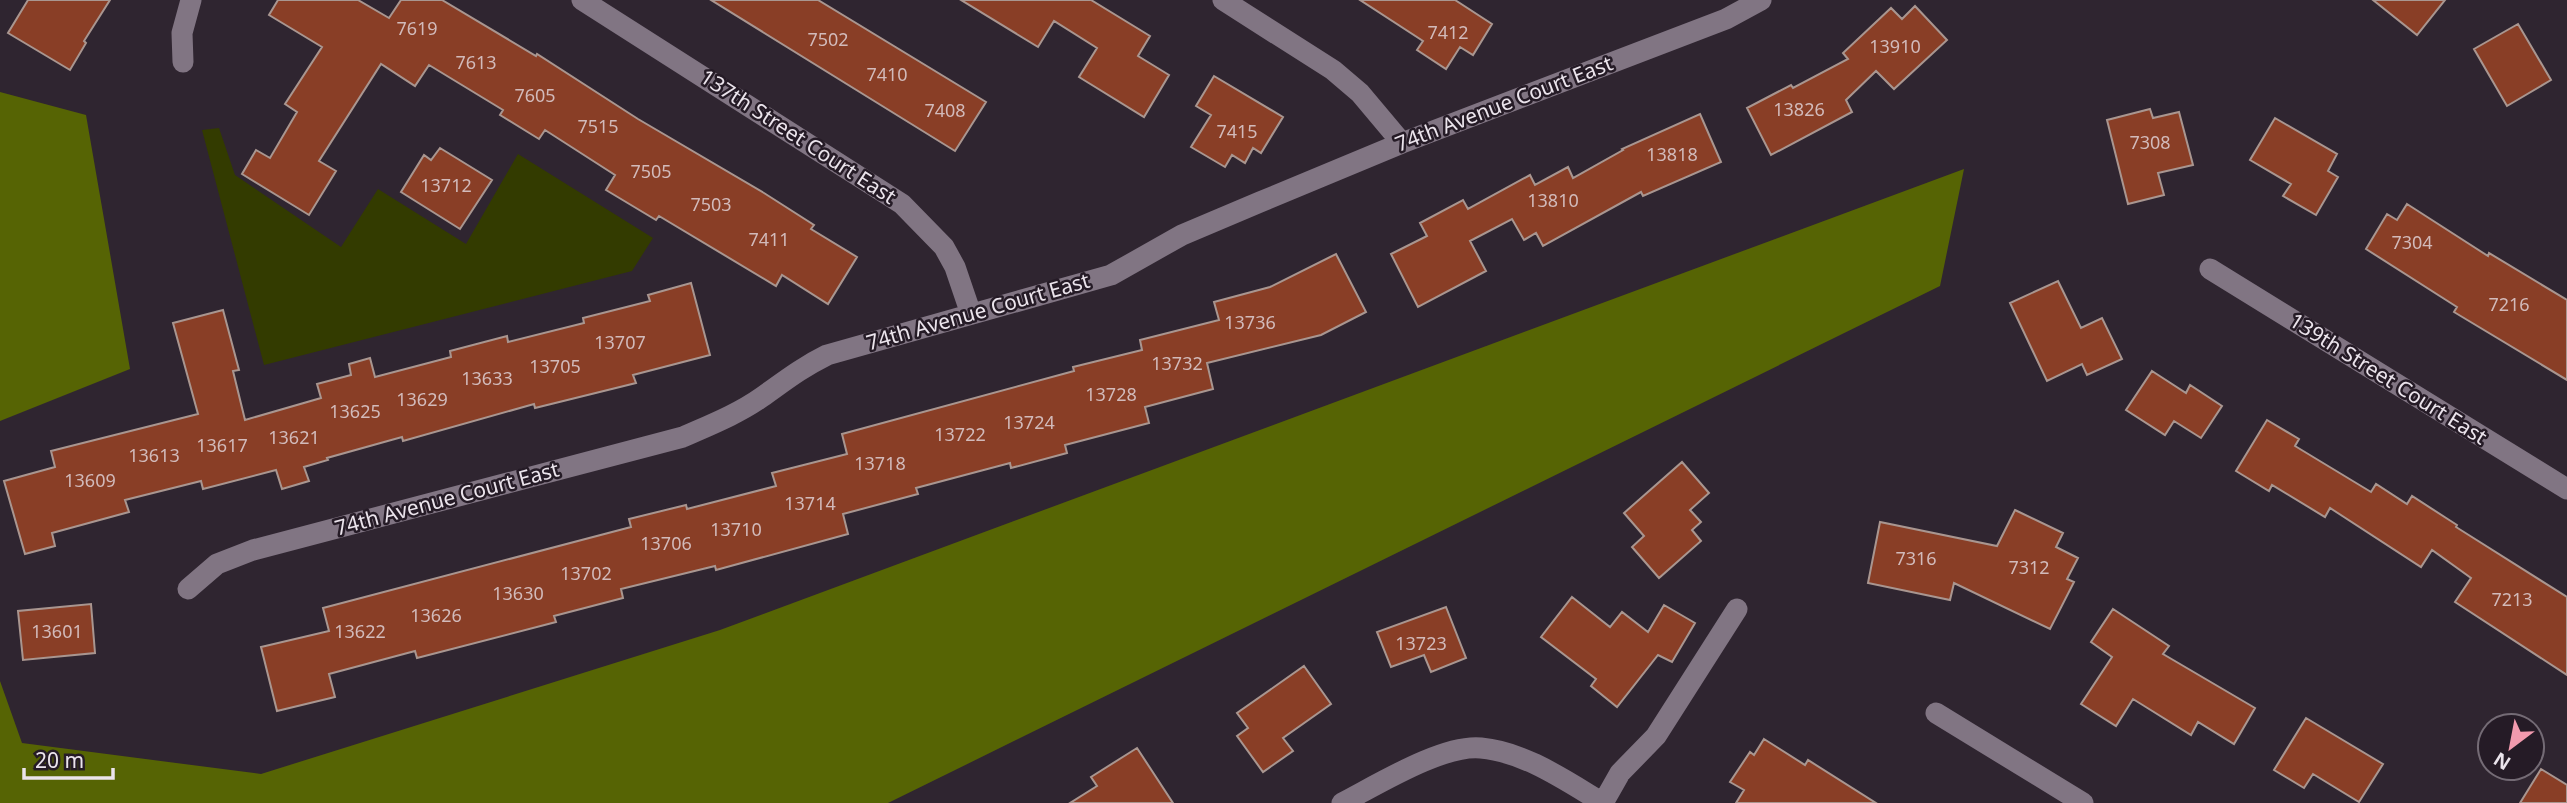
<svg xmlns="http://www.w3.org/2000/svg" width="2567" height="803" font-family="'Noto Sans',sans-serif">
<rect width="100%" height="100%" fill="#2f2530"/>
<path fill="#333b00" d="M219,128l16,47 106,72 37,-58 88,55 52,-90 135,84 -21,33 -368,94 -62,-235z"/>
<path fill="#566404" d="M0,92l86,23 44,254 -130,52z
M1964,169l-24,117 -1052,517h-888v-122l22,62 239,31 459,-144z"/>
<path fill="#893e26" stroke="#a99690" stroke-width="2" d="M28,0h82l-26,41 2,2 -16,27 -62,-37z
M278,0h80l31,18 12,-18h41l94,56 1,-2 101,65 126,74 50,32 -3,4 46,28 -29,47 -46,-29 -6,11 -117,-70 -3,4 -50,-30 9,-15 -70,-45 -6,9 -39,-24 3,-5 -74,-45 -14,21 -34,-22 -62,97 17,10 -27,44 -67,-41 14,-24 14,8 27,-46 -12,-8 37,-57 -53,-32z
M711,0h107l168,102 -31,49z
M961,0h130l59,36 -12,20 31,19 -25,42 -65,-40 18,-29 -43,-27 -16,26z
M1360,0h95l37,24 -19,31 -13,-8 -14,22 -29,-19 6,-9z
M2373,0h72l-28,35z
M1915,6l32,34 -53,49 -18,-18 -30,29 6,12 -81,43 -24,-47 44,-23 2,3 55,-29 -5,-6 48,-45 11,11z
M2518,24l33,56 -44,26 -33,-57z
M1214,76l69,41 -22,36 -8,-5 -8,15 -13,-8 -7,12 -34,-20 20,-32 -15,-9z
M2150,109l3,9 26,-6 14,53 -35,8 6,22 -36,9 -21,-84z
M1700,114l21,48 -78,34 -2,-4 -98,54 -7,-13 -12,7 -12,-21 -42,22 16,30 -68,36 -27,-53 36,-18 -7,-13 43,-23 5,9 62,-34 5,10 33,-18 5,11 50,-28 -1,-1z
M2275,118l62,36 -9,17 10,6 -22,38 -33,-19 8,-12 -41,-24z
M440,148l52,32 -32,49 -59,-37 23,-37 7,5z
M2407,204l81,52 1,-3 78,47v80l-113,-68 3,-5 -91,-58 21,-35 10,6z
M1336,254l30,58 -45,23 -114,28 6,26 -68,18 4,16 -84,22 2,8 -56,15 -1,-5 -94,25 2,6 -75,20 5,20 -132,36 -1,-4 -94,23 2,9 -69,18 2,6 -139,36 -2,-7 -86,23 6,23 -58,14 -16,-64 68,-16 -6,-23 308,-81 -2,-8 57,-14 1,4 89,-23 -4,-13 75,-19 -5,-20 232,-63 -1,-4 69,-17 -2,-10 79,-20 -5,-18 56,-15z
M2058,281l23,47 21,-10 20,41 -35,16 -5,-11 -35,17 -37,-78z
M691,283l19,72 -77,20 3,8 -101,25 -1,-4 -131,37 -1,-4 -75,21 1,2 -24,7 5,14 -27,8 -6,-19 -73,19 -2,-8 -76,19 4,12 -77,21 3,13 -30,8 -21,-73 51,-14 -4,-16 147,-37 -25,-91 50,-13 16,60 -6,1 12,49 76,-22 -4,-14 34,-9 -2,-11 21,-6 5,19 76,-20 -1,-6 57,-15 1,6 76,-19 -1,-5 67,-17 -2,-6z
M2152,371l34,22 4,-8 32,21 -21,32 -27,-17 -9,14 -39,-25z
M2267,420l32,19 -4,7 76,46 5,-8 31,20 5,-8 45,29 -1,2 111,70v78l-112,-73 16,-24 -39,-28 -11,17 -91,-59 -5,9 -53,-32 -3,6 -33,-20z
M1682,462l27,31 -19,17 11,12 -9,8 9,11 -42,37 -27,-31 12,-11 -20,-23z
M2015,510l48,23 -7,14 22,11 -11,21 7,3 -24,47 -96,-46 -4,17 -82,-17 12,-61 117,24z
M1572,597l38,30 12,-15 26,20 16,-27 31,18 -23,39 -14,-7 -41,52 -26,-21 5,-7 -55,-42z
M91,604l4,49 -72,7 -5,-49z
M1446,607l20,51 -35,14 -7,-17 -33,12 -14,-35z
M2113,609l56,37 -6,8 92,54 -21,36 -36,-22 -7,13 -58,-36 -17,27 -35,-22 31,-47 -21,-15z
M1304,666l27,38 -48,34 10,13 -30,21 -26,-36 11,-8 -11,-15z
M2306,718l77,46 -24,38 -46,-28 -9,14 -30,-18z
M1764,739l41,26 3,-5 68,43h-140l8,-13 -14,-8 20,-30 4,3z
M1137,748l36,55h-103l27,-17 -6,-9z
M2541,769l26,16v18h-47z"/>
<g fill="none" stroke-linecap="round" stroke-linejoin="round">
<path stroke="#817583" stroke-width="21" d="M582,0l320,204 42,43 11,20 16,47
M1223,0l110,70 27,23 42,50
M183,62l-1,-29 9,-33
M2210,269l357,220
M188,589l29,-25 36,-14 430,-113c27,-12 55,-23 79,-40 24,-17 39,-29 65,-42l284,-80 71,-40 78,-33 142,-59 324,-124 35,-19
M1936,713l147,90
M1342,803c35,-18 101,-59 139,-55 44,4 85,33 122,55
M1603,803l17,-30 36,-37 81,-127"/>
</g>
<g text-anchor="middle" stroke-width="5" stroke-linejoin="round" paint-order="stroke">
<g font-size="18" fill="#d2baba">
<text x="417" y="35">7619</text>
<text x="1448" y="39">7412</text>
<text x="828" y="46">7502</text>
<text x="1895" y="53">13910</text>
<text x="476" y="69">7613</text>
<text x="887" y="81">7410</text>
<text x="535" y="102">7605</text>
<text x="1799" y="116">13826</text>
<text x="945" y="117">7408</text>
<text x="598" y="133">7515</text>
<text x="1237" y="138">7415</text>
<text x="2150" y="149">7308</text>
<text x="1672" y="161">13818</text>
<text x="651" y="178">7505</text>
<text x="446" y="192">13712</text>
<text x="1553" y="207">13810</text>
<text x="711" y="211">7503</text>
<text x="769" y="246">7411</text>
<text x="2412" y="249">7304</text>
<text x="2509" y="311">7216</text>
<text x="1250" y="329">13736</text>
<text x="620" y="349">13707</text>
<text x="1177" y="370">13732</text>
<text x="555" y="373">13705</text>
<text x="487" y="385">13633</text>
<text x="1111" y="401">13728</text>
<text x="422" y="406">13629</text>
<text x="355" y="418">13625</text>
<text x="1029" y="429">13724</text>
<text x="960" y="441">13722</text>
<text x="294" y="444">13621</text>
<text x="222" y="452">13617</text>
<text x="154" y="462">13613</text>
<text x="880" y="470">13718</text>
<text x="90" y="487">13609</text>
<text x="810" y="510">13714</text>
<text x="736" y="536">13710</text>
<text x="666" y="550">13706</text>
<text x="1916" y="565">7316</text>
<text x="2029" y="574">7312</text>
<text x="586" y="580">13702</text>
<text x="518" y="600">13630</text>
<text x="2512" y="606">7213</text>
<text x="436" y="622">13626</text>
<text x="57" y="638">13601</text>
<text x="360" y="638">13622</text>
<text x="1421" y="650">13723</text>
</g>
<g font-size="21" fill="#ebe4ec" stroke="#251b26">
<text transform="translate(1504 104) rotate(-21)" y="7">74th Avenue Court East</text>
<text transform="translate(798 137) rotate(33)" y="7">137th Street Court East</text>
<text transform="translate(978 312) rotate(-16)" y="7">74th Avenue Court East</text>
<text transform="translate(2388 379) rotate(32)" y="7">139th Street Court East</text>
<text transform="translate(447 499) rotate(-15)" y="7">74th Avenue Court East</text>
</g>
</g>
<g transform="translate(2511 747) rotate(212)"><circle r="33" fill="#251b26" stroke="#746b75" stroke-width="2"/>
<path d="M0-5L12 26L0 18L-12 26Z" fill="#f29aae"/>
<text y="-10" font-size="19" font-weight="bold" text-anchor="middle" fill="#ebe4ec">N</text>
</g>
<path d="M24 768v10h89v-10" fill="none" stroke="#ebe4ec" stroke-width="3.5"/>
<text x="35" y="768" font-size="21" fill="#ebe4ec" stroke="#251b26" stroke-width="5" paint-order="stroke">20 m</text>
</svg>
